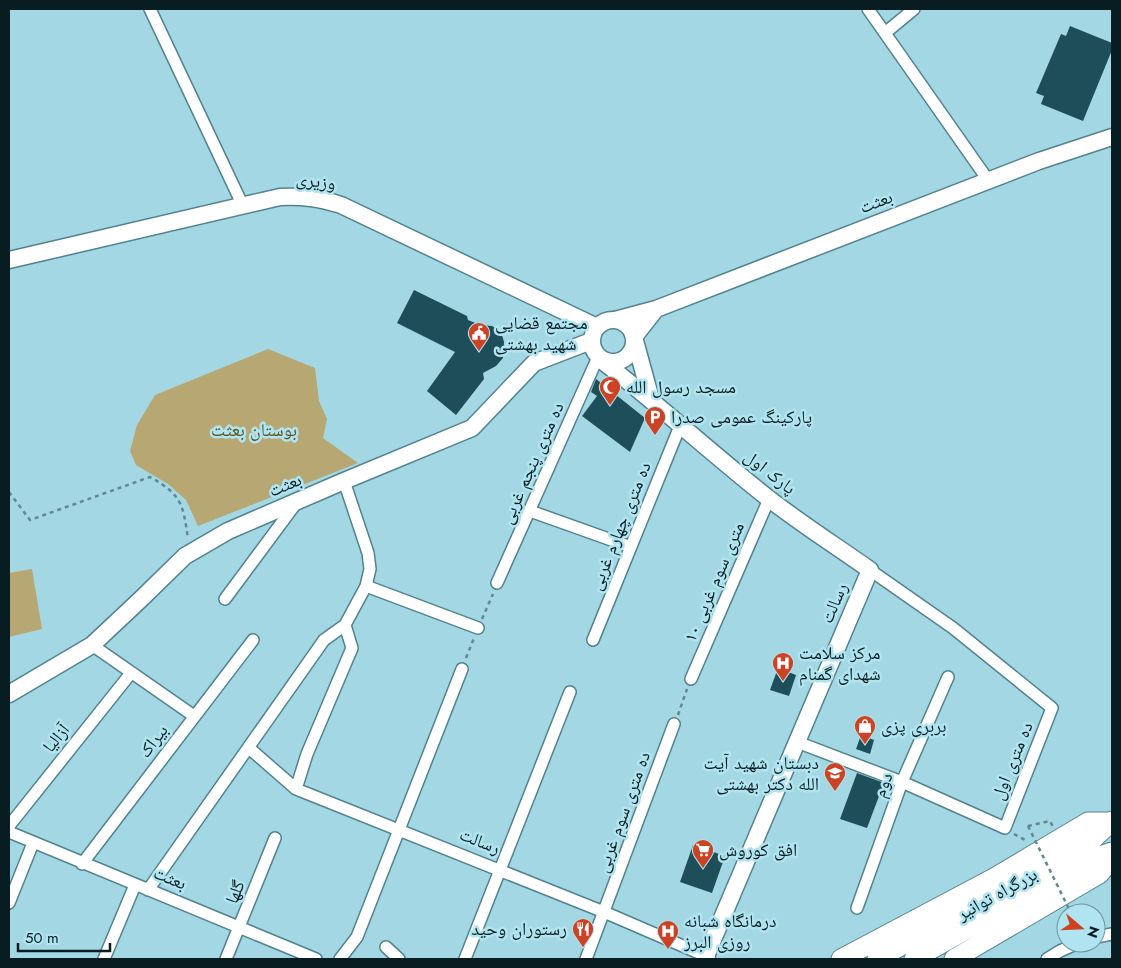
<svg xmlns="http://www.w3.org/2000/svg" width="1121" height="968" font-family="Jost,'Noto Naskh Arabic',sans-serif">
<rect width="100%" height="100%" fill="#a3d7e3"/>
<path fill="#b7a873" d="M268,349l47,19 4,33 8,18 -4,19 35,25 -160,63 -12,-26 -18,-16 -32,-19 -6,-14 7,-26 18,-30z
M32,569l10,60 -33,8v-64z"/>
<path fill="#1e4e59" d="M1070,26l42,17v7l-29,71 -42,-17 3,-8 -8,-3 25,-59 5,2z
M414,290l53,26 1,4 12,5 12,1 7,4 3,5 2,7 -1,16 -7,8 -13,7 1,6 -28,36 -29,-24 28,-39 -58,-29z
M596,379l49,39 -15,34 -48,-36 15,-20 -6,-4z
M778,668l18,7 -7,21 -19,-6z
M861,735l13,5 -4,14 -14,-5z
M857,773l27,10 -17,45 -27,-9z
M693,845l32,11 -13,37 -32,-11z"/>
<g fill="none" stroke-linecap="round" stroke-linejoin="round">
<g stroke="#51838f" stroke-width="14">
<path id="minor" d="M150,9l93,197
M868,9l120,171
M885,33l29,-24
M530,511l101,36
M497,583l101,-226
M366,586l112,42
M225,599l72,-97
M593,640l87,-214
M92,645l102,71
M691,679l78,-180
M797,742l105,40 103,46 47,-120 -99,-80 -83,-58
M249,748l47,41 308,123 102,44
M296,789l11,-35 45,-106 -7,-23
M9,826l122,-153
M9,832l307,127
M82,864l171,-224
M148,890l176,-250 21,-15 21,-39 4,-17 -2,-16 -24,-72
M9,903l24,-60
M857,908l45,-126 46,-105
M1096,937l16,-3
M386,947l13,12
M104,959l31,-74
M226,959l49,-121
M340,959l17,-22 105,-268
M465,959l105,-267
M586,959l88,-235
M1047,959l13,-8 18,-8"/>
</g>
<g stroke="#51838f" stroke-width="19">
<path id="secondary" d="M9,260l271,-63c23,-1 39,1 61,8l256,122
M592 341a21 21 0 1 1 42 0a21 21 0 1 1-42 0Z
M615,320l41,-11 383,-148 73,-24
M601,360c57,44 110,93 167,138 32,25 68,48 102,72l-164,386 1,3
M651,399l-17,-62 22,-28
M9,694l83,-49 49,-46 44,-43 43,-25 116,-50 128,-53 62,-65 57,-22"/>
</g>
<g stroke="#51838f" stroke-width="21">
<path id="trunk" d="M841,959l153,-81 94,-56h23
M877,959l161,-88 55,-32 19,-18
M914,959l180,-101 18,-6
M954,959l145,-85 13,-15"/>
</g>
<path stroke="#628991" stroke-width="2.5" stroke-dasharray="4 4" stroke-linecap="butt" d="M9,492l21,28 120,-43c32,18 33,27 38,62
M482,619l11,-25
M466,658l8,-20
M678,715l9,-26
M1028,826l22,-5 3,6
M1014,834l13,7
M1075,913l7,-4 -4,-6"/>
<use href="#minor" stroke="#fff" stroke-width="11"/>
<use href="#secondary" stroke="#fff" stroke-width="16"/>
<use href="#trunk" stroke="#fff" stroke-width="19"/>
<path stroke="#628991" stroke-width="2.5" stroke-dasharray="4 4" stroke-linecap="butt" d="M1028,826l43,87"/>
</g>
<defs>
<g id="civic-pin" transform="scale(1.125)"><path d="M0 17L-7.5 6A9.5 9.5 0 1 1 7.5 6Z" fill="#cc4222" stroke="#afe4f0"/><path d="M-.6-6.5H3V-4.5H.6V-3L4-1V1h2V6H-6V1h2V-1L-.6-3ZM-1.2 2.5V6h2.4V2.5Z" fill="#fff"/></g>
<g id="mosque-pin" transform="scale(1.125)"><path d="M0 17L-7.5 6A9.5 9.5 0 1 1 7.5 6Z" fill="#cc4222" stroke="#afe4f0"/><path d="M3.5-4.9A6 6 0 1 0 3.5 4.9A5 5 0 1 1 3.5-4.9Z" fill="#fff"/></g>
<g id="parking-pin" transform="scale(1.125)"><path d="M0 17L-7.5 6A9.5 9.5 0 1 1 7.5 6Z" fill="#cc4222" stroke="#afe4f0"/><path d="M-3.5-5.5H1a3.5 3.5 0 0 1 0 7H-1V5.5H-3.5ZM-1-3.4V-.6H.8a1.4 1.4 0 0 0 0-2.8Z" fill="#fff"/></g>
<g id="hospital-pin" transform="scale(1.125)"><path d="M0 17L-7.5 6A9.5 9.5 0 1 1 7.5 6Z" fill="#cc4222" stroke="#afe4f0"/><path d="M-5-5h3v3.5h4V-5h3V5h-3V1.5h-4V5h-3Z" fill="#fff"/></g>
<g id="shop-pin" transform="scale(1.125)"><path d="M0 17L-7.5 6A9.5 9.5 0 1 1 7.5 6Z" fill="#cc4222" stroke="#afe4f0"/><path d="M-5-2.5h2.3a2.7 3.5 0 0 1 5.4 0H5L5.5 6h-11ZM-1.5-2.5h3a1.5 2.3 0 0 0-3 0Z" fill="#fff"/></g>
<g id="school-pin" transform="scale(1.125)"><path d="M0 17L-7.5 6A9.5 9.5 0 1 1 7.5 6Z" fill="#cc4222" stroke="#afe4f0"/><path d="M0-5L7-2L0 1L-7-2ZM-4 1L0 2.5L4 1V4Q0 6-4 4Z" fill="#fff"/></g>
<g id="supermarket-pin" transform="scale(1.125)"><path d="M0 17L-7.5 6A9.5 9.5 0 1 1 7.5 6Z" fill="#cc4222" stroke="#afe4f0"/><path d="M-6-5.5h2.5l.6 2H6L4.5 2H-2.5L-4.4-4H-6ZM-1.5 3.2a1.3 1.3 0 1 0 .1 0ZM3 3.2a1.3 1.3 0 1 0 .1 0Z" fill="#fff"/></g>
<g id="restaurant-pin" transform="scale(1.125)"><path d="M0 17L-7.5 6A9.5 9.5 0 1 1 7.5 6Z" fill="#cc4222" stroke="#afe4f0"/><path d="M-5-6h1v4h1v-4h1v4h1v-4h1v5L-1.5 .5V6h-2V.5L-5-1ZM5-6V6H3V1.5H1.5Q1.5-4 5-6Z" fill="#fff"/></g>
</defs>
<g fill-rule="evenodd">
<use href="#civic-pin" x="479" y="333"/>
<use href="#mosque-pin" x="610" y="387"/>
<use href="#parking-pin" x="655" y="417"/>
<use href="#hospital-pin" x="783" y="663"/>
<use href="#shop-pin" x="865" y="726"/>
<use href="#school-pin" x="835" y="773"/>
<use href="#supermarket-pin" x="703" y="850"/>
<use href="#restaurant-pin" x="583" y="929"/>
<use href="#hospital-pin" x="668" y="931"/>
</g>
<g text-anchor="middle" stroke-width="5" stroke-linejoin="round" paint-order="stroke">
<g font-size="18" fill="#081d21" stroke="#afe4f0">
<text transform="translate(316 181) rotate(8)" y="6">وزیری</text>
<text transform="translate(876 202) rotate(-21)" y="6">بعثت</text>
<text transform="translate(532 463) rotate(-66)" y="6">ده متری پنجم غربی</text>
<text transform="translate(770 472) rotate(38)" y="6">پارک اول</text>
<text transform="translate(285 485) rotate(-23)" y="6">بعثت</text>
<text transform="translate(620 526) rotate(-68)" y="6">ده متری چهارم غربی</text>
<text transform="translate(714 582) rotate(-67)" y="6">۱۰ متری سوم غربی</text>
<text transform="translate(834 603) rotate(-67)" y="6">رسالت</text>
<text transform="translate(56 738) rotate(-51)" y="6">آزالیا</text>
<text transform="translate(153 741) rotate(-53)" y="6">بیراک</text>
<text transform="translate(1012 761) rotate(-68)" y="6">ده متری اول</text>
<text transform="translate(883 785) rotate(-69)" y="6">دوم</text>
<text transform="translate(623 812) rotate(-70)" y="6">ده متری سوم غربی</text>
<text transform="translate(480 841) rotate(22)" y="6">رسالت</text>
<text transform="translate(170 878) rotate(22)" y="6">بعثت</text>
<text transform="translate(235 892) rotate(-68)" y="6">گلها</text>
<text transform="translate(997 894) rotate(-29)" y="6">بزرگراه توانیر</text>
</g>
<g font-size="18" fill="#081d21" stroke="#afe4f0" text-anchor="start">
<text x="495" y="329">مجتمع قضایی<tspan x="495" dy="21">شهید بهشتی</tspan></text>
<text x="626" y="393">مسجد رسول الله</text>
<text x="671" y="423">پارکینگ عمومی صدرا</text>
<text x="799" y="659">مرکز سلامت<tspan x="799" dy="21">شهدای گمنام</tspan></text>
<text x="881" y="732">بربری پزی</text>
<text x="819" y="769" text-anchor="end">دبستان شهید آیت<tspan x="819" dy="21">الله دکتر بهشتی</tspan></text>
<text x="719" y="856">افق کوروش</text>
<text x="684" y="927">درمانگاه شبانه<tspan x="684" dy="21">روزی البرز</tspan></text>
<text x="567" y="935" text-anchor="end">رستوران وحید</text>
</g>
<g font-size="18" fill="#60521e" stroke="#afe4f0">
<text x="254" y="436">بوستان بعثت</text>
</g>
</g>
<rect width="1121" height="968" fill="none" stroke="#081d21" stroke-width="20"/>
<g transform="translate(1081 928) rotate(109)"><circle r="24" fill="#afe4f0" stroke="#6c949d"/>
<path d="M0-4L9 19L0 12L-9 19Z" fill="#cc4222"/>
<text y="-8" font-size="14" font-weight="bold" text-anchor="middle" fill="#081d21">N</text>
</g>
<path d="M18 943v8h92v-8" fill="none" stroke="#081d21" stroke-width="2.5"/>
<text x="25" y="943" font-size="15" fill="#081d21" stroke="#afe4f0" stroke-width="4" paint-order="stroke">50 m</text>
</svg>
